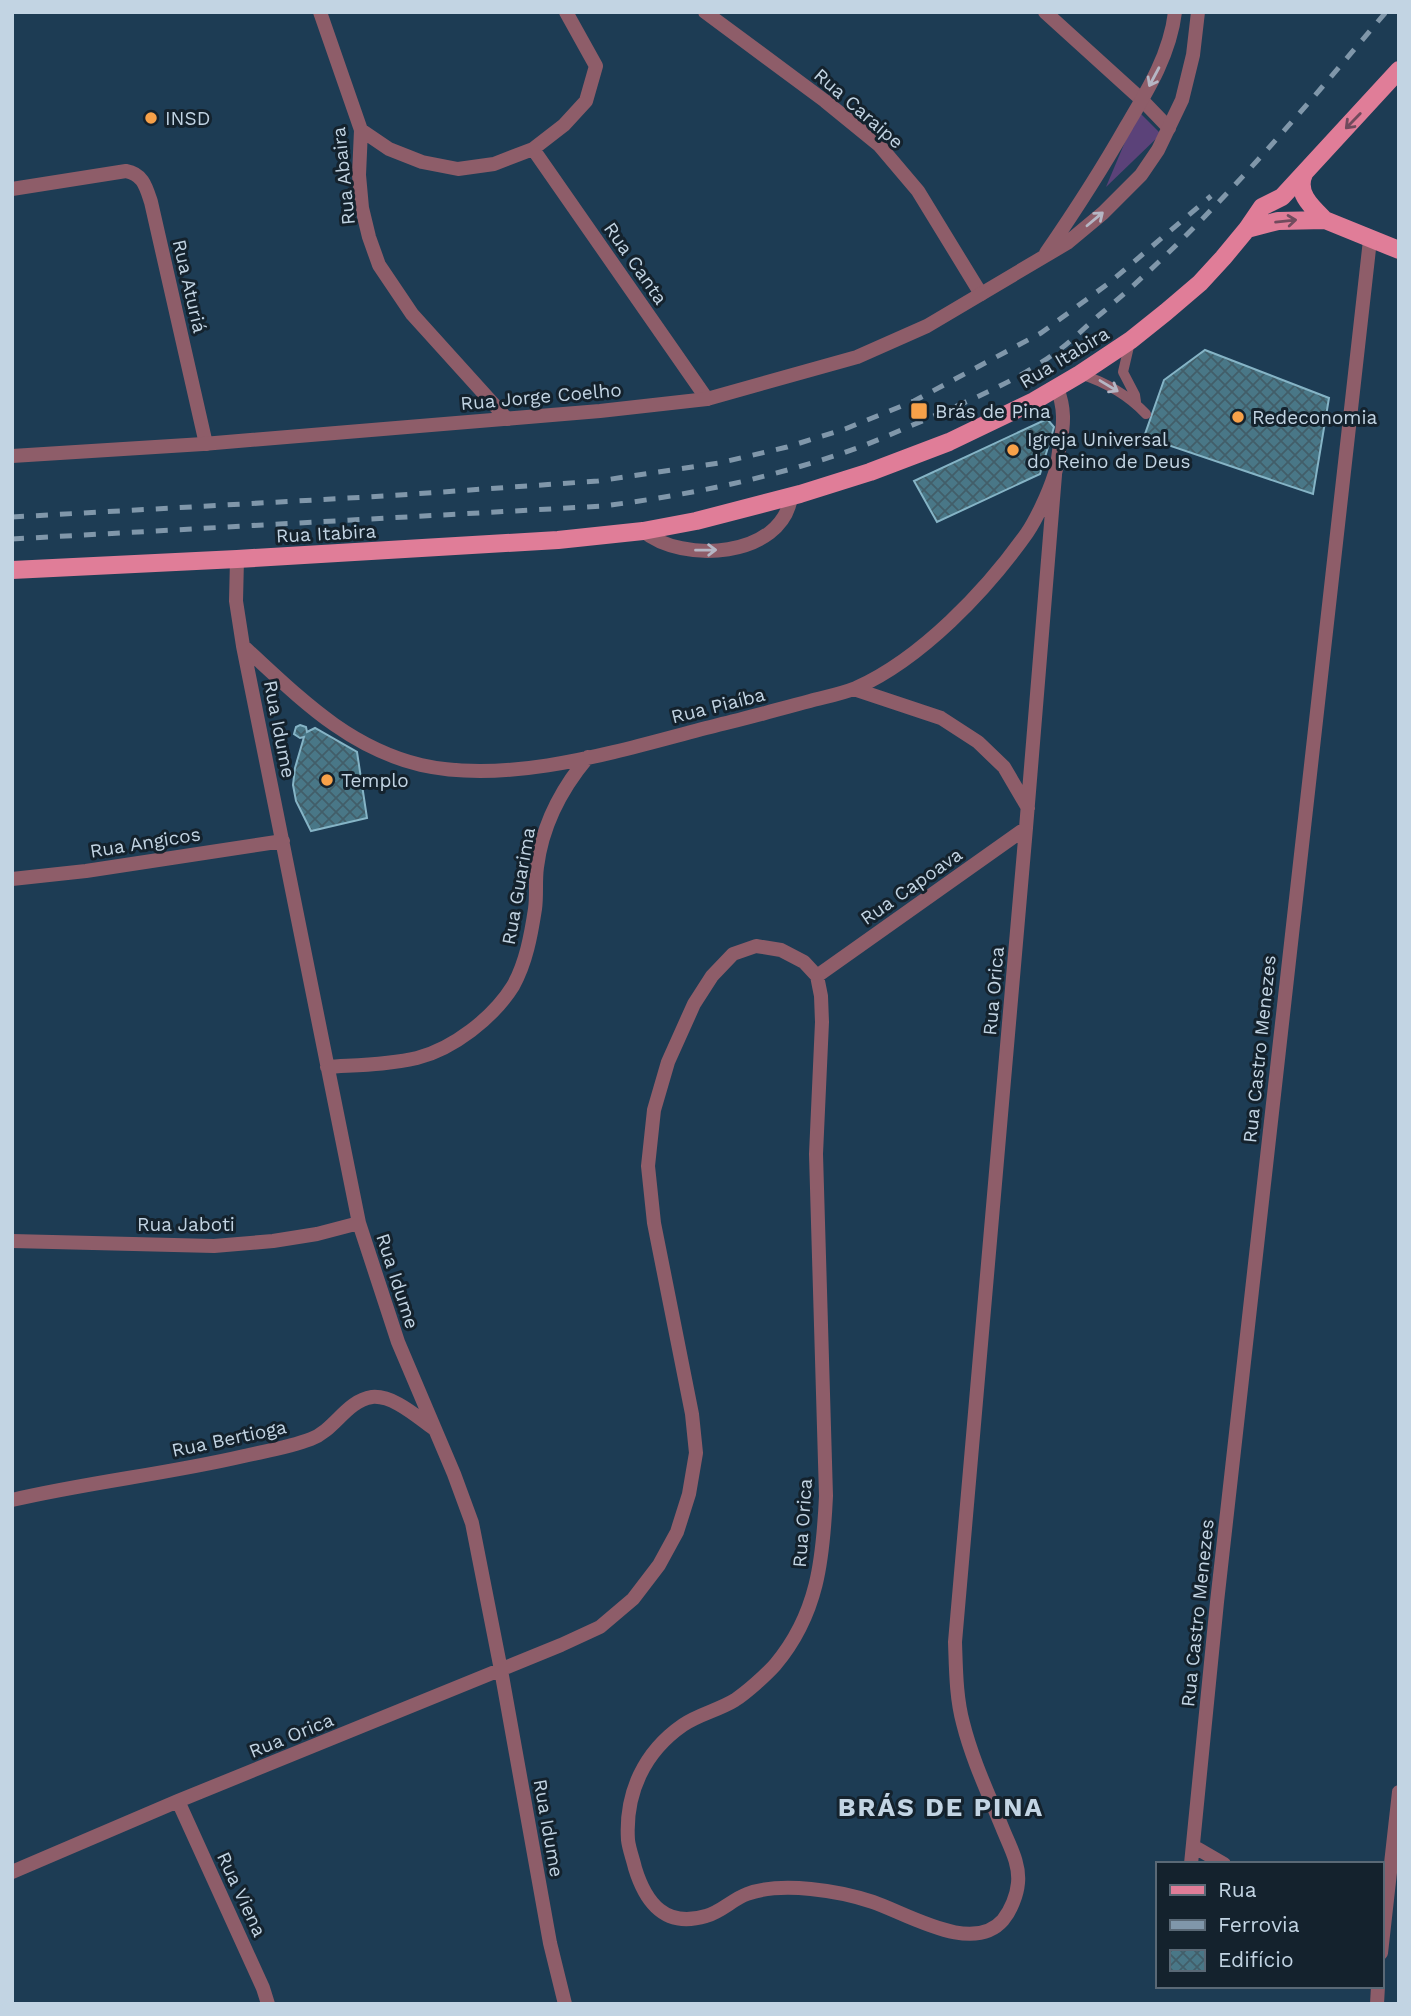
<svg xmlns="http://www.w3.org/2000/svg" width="1411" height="2016" font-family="'Work Sans',sans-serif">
<defs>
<pattern id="building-cross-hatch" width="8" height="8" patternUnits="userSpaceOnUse" patternTransform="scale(1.75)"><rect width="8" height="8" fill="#497787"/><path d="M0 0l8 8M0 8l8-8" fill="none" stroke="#425e69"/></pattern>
</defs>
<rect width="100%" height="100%" fill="#1d3c54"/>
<path fill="#5b4279" d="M1138,111l23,23 -55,53z"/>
<path fill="url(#building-cross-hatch)" stroke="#85b4c6" stroke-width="2" d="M1205,350l124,48 -16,96 -169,-57 20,-57z
M1047,419l7,8 -14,47 -103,48 -23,-41z
M300,725l6,2 1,5 8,-4 42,24 10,66 -56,13 -15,-30 -3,-16 2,-17 9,-31 -4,1 -6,-4 2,-7z"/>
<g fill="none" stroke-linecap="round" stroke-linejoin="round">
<path stroke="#8e5d69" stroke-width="10" d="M1130,342l-7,30 12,23 1,7
M1080,374c25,8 48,21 66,40"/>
<path stroke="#8e5d69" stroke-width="14" d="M320,12l41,118 -2,45 3,33 7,29 10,28 33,49 95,105
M705,12l120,89 54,44 39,46 63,103
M1045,12l97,88 27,28
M361,130l28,19 33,13 36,7 36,-5 39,-15 31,-24 22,-24 10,-35 -30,-54
M533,149l174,250
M12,189l114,-18c17,3 20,16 25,31l55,242
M643,531c39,33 139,27 148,-34
M237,559l-1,42 7,45 116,577 39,119 56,132 18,49 29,147 49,273 15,61
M243,646c55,50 103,101 178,119 93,21 206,-17 297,-40 31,-7 61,-16 92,-24 15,-4 31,-7 46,-13 65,-29 130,-97 171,-155 9,-13 22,-41 27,-57 4,-9 4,-21 6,-31 4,-21 5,-37 -3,-57
M854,689l87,29 37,24 26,25 24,41
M12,879l74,-8 197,-30
M817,976l209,-148
M327,1067c30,-2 60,-2 90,-9 36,-9 76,-40 96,-72 13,-23 18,-51 22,-77 2,-14 0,-28 2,-42 5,-41 25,-79 51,-110
M12,1241l202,5 59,-5 44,-7 42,-11
M12,1500c77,-18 155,-26 232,-44 22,-5 46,-9 67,-17 24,-9 35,-38 61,-42 21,-2 44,19 61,31
M178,1801l85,187 5,16
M1193,1846l31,18
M1191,1864l26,-262 153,-1362
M12,1872l166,-71 383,-156 39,-18 33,-28 26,-34 18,-33 12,-38 7,-41 -4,-39 -38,-191 -6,-57 6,-56 14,-48 26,-58 18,-28 21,-22 23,-8 25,4 23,12 13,14 4,20 1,26 -6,132 10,342c-3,63 -8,118 -51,169 -10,11 -28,27 -40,35 -16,10 -36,14 -52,25 -39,27 -58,68 -55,115 1,9 5,19 7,28 11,36 31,60 71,48 15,-4 27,-17 41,-22 35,-13 93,-3 126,8 35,12 100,53 130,18 8,-10 14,-25 15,-37 2,-20 -9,-38 -16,-56 -14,-34 -30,-68 -39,-104 -7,-26 -7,-54 -8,-81l71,-814 29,-353"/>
<path stroke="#8e5d69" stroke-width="14" d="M1046,253c29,-42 56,-84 81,-128 21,-35 43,-71 48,-113
M12,456l191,-12 397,-33 107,-12 150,-42 70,-31 140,-83 36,-30 38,-38 17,-25 24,-50 11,-45 5,-43
M1381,1953l18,-161
M1377,2004l1,-18"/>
<path stroke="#e07d98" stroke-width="18" d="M1304,174c-9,19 9,34 21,46
M1247,229l31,-8 47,-1 74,30
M12,570l225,-11 321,-19 85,-9 53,-10 104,-27 70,-22 79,-30 85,-41 46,-27 51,-34 35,-28 34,-29 23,-25 24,-29 15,-22 20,-10 117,-127"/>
<path stroke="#8097aa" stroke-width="5" stroke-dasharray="12 12" stroke-linecap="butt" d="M12,517l373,-21 213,-15 121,-18 68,-16 58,-18 69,-28 127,-68 68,-50 102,-87
M12,539l591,-33c87,-11 174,-29 257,-59 28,-11 55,-23 83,-35 39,-17 78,-34 112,-59 17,-12 32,-28 48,-41 105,-89 194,-195 283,-300"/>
</g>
<defs><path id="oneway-shaft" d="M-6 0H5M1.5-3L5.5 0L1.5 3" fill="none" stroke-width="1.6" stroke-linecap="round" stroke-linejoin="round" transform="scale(1.75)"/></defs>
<g stroke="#b5b6c4">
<use href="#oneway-shaft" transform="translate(1154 77) rotate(118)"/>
<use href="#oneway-shaft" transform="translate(1095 219) rotate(-40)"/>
<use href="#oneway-shaft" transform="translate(1109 386) rotate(31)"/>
<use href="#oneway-shaft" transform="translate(706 550) rotate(-1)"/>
</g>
<g stroke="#704b5d">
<use href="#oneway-shaft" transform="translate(1353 121) rotate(134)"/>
<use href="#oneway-shaft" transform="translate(1286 221) rotate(-6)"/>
</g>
<g fill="#f7a149" stroke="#14222d" stroke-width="2.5">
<circle cx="151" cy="118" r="7"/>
<rect x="910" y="402" width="18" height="18" rx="3.5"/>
<circle cx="1238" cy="417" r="7"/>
<circle cx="1013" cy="450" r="7"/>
<circle cx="327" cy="780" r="7"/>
</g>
<g text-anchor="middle" stroke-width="6" stroke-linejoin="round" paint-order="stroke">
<g font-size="19" fill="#c2d4e3" stroke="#14222d">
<text transform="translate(859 108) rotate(41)" y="7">Rua Caraipe</text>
<text transform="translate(343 176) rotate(-96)" y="7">Rua Abaira</text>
<text transform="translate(636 263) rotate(55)" y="7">Rua Canta</text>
<text transform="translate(190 286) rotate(77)" y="7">Rua Aturiá</text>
<text transform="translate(1064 357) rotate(-31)" y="7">Rua Itabira</text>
<text transform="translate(541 396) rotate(-5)" y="7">Rua Jorge Coelho</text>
<text transform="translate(326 533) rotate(-3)" y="7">Rua Itabira</text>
<text transform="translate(718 705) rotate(-14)" y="7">Rua Piaíba</text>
<text transform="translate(280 729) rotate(79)" y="7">Rua Idume</text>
<text transform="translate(145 842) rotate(-9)" y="7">Rua Angicos</text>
<text transform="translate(518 886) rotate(-80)" y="7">Rua Guarima</text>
<text transform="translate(911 886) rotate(-35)" y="7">Rua Capoava</text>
<text transform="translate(993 991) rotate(-85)" y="7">Rua Orica</text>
<text transform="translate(1259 1049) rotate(-84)" y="7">Rua Castro Menezes</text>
<text x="186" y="1231">Rua Jaboti</text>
<text transform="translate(398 1281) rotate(72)" y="7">Rua Idume</text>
<text transform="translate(229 1438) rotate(-12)" y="7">Rua Bertioga</text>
<text transform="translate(802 1523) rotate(-86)" y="7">Rua Orica</text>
<text transform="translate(1197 1613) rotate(-84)" y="7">Rua Castro Menezes</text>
<text transform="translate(291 1735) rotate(-22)" y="7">Rua Orica</text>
<text transform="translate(549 1828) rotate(80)" y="7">Rua Idume</text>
<text transform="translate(242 1894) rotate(65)" y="7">Rua Viena</text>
</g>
<g font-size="19" fill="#c2d4e3" stroke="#14222d" text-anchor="start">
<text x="165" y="125">INSD</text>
<text x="935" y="418">Brás de Pina</text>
<text x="1252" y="424">Redeconomia</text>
<text x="1027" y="446">Igreja Universal<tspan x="1027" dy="22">do Reino de Deus</tspan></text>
<text x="341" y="787">Templo</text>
</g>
<g font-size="26" font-weight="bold" letter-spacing="2" fill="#c2d4e3" stroke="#14222d">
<text x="941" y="1816">BRÁS DE PINA</text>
</g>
</g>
<rect width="1411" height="2016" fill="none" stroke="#c2d4e3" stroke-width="28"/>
<rect x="1156" y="1862" width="228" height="126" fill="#14222d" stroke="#5a6976" stroke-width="2"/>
<rect x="1170" y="1885" width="35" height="10" fill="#e07d98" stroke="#5a6976" stroke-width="2"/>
<text x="1218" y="1897" font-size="21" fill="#c2d4e3">Rua</text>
<rect x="1170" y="1920" width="35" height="10" fill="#8097aa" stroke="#5a6976" stroke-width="2"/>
<text x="1218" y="1932" font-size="21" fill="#c2d4e3">Ferrovia</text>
<rect x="1170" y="1950" width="35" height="21" fill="url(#building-cross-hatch)" stroke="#5a6976" stroke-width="2"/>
<text x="1218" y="1967" font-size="21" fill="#c2d4e3">Edifício</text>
</svg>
